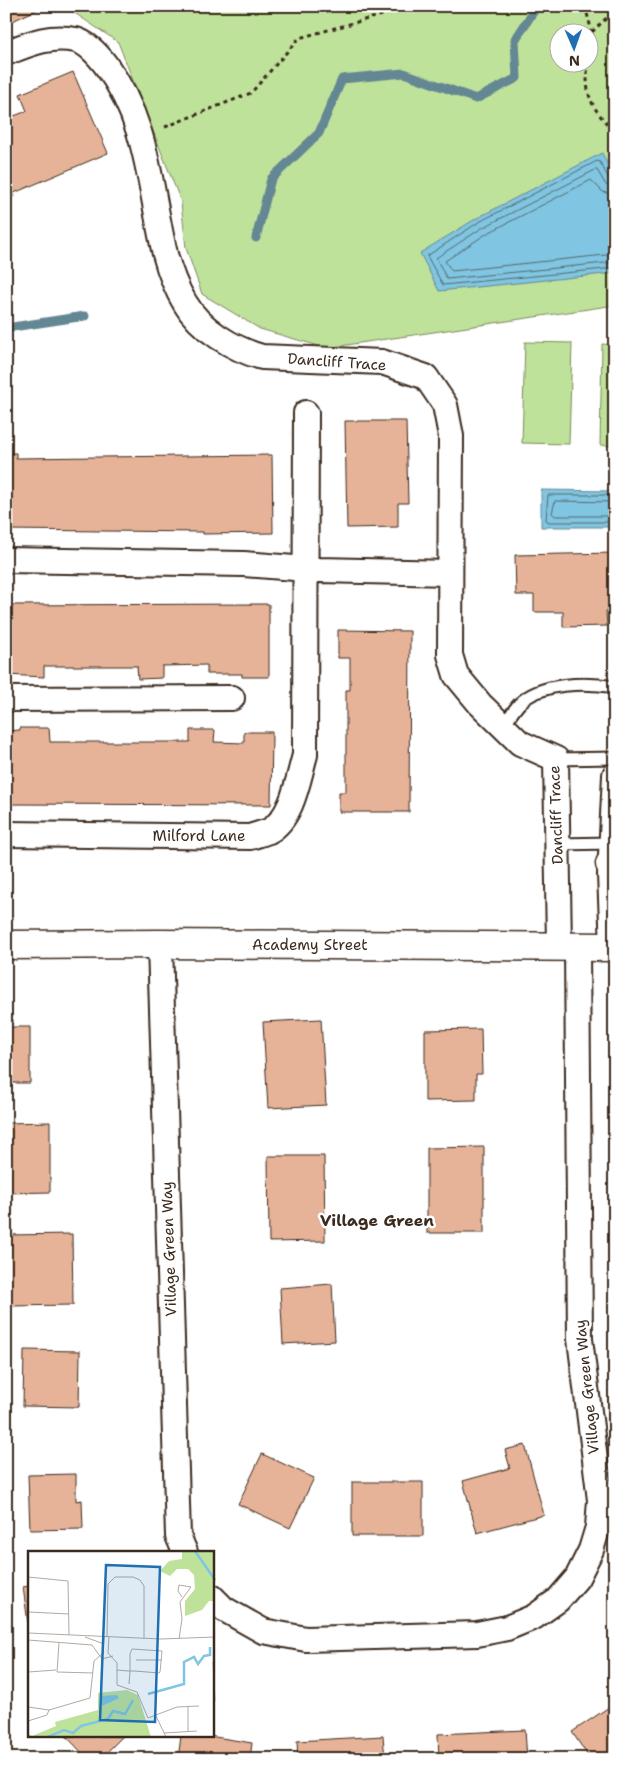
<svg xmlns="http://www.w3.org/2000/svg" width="621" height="1765" font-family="'Shantell Sans',sans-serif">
<rect width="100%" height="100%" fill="#fff"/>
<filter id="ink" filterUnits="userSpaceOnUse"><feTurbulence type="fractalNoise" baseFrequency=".02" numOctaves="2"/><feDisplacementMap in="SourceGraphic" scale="10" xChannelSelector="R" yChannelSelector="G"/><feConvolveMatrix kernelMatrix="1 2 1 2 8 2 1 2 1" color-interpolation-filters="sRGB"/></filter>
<g filter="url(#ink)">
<path fill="#bfe29b" stroke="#7d865c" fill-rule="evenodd" d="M83,6h532v299l-289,43 -66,-19 -58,-35 -16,-46 -5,-46 -63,-160 -45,-30zM558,32h30v30h-30z
M525,342l47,1 -3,101 -47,-1z
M602,344l13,1v101l-15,-1z"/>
<path fill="#80c5e1" stroke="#648793" d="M602,153l13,27v93l-176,18 -19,-38 57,-35z
M541,490l74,1v36h-74z"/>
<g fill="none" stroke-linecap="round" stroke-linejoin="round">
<path stroke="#57686c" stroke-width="1" d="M615,181l-6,-2 -9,-17 -3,-1 -118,61 -52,34 16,29 172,-17
M615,187l-9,-2 -9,-15h-2l-113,58 -46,30 11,21 168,-17
M615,195l-12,-3 -12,-12 -105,54 -41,27 7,10 163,-17
M615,495h-67l-2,25 3,2h66
M615,502l-60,-1 -3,12 3,3h60"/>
<path stroke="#648793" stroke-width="9" d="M256,238l15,-59 48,-46 23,-54 62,-6 72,26 41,-21 -2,-38 22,-34
M6,328l79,-12"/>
</g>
<path fill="#e6b398" stroke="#3b2a1e" d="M6,6h39l-39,18z
M73,72l35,81 -94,40 1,3 -9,4v-96l2,-1 6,13 13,-5 -7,-17z
M345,421h61l2,82h-10v24l-51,1z
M6,453h10v5l256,-3 1,78 -70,1v-2l-197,-2z
M615,553v58h-9l1,15 -44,1v-15h-29v-17h-18l-1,-40z
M269,604v73h-27v-3h-35v-9l-45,1v12l-24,1 -1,-13h-93v11l-38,-2v-70z
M338,630l72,1 -1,181h-70v-20h7v-102h4v-32h-12z
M20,728h29l1,14h140v-12h25l-1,12 30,1v-11h28l-1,73 -265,-1v-73l14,-1z
M321,1019l5,86 -58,3 -5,-86z
M6,1027h24v56h-24z
M481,1029l1,45h-6v26l-51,1v-71z
M50,1122v70l-44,1v-70z
M484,1147v86h-57v-85z
M268,1156h56l1,85 -56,1z
M72,1234l1,71 -64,1 -1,-71z
M332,1284l3,57 -52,3 -3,-56z
M24,1350l56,1 -1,56 -56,-1z
M525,1445l19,70 -67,18 -14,-52 47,-13 -5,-18z
M262,1454l52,24 -24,50 -52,-24z
M76,1474v27l6,-1 1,29 -53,1 -2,-55z
M352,1482h71v54h-71z
M29,1586v44l-6,-43z
M615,1703v56h-25l-18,-27z
M525,1730l2,29h-88l-1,-25z
M66,1736h57l-23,23h-12z
M181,1736h28l43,7 -2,16h-72z
M383,1736l2,23h-87l-1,-18z"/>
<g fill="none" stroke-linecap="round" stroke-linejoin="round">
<g stroke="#3b2a1e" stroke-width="15">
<path id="service" d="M503,726c5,-7 10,-15 16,-22 21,-22 68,-22 96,-17
M556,759l59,-1
M558,844l54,-1"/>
</g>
<g stroke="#3b2a1e" stroke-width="28">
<path id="minor" d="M6,53c25,-10 43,-18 70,-13 11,3 22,15 29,24 44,59 44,122 60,190 4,15 12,36 20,49 15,26 48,46 77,54l120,5 44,15 19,28 6,31 -1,219 6,20 24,29 40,39 36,16 3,187
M6,560l238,4 75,6 131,3
M6,699l226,-1
M6,834l244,3c6,-2 13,-4 19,-6 24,-14 29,-52 36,-76l1,-342
M160,944l18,592 7,16
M613,947l-3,-72 5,-100
M212,1597l12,12 39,22 43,8 171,-5 30,-6 27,-11 24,-17 19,-22 14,-28 7,-23 2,-27 -20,-161 -3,-393"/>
</g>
<g stroke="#3b2a1e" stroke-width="31">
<path id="tertiary" d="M610,864l5,8
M6,945l154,-1 455,3"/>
</g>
<path stroke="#3b2a1e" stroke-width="3" stroke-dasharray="4 4" stroke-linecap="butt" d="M585,6l7,26 -4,29
M592,32l23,-22
M588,62c-4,36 4,45 27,71
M165,127l86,-34 48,-55 116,-32"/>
<use href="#service" stroke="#fff" stroke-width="11"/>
<use href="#minor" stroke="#fff" stroke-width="24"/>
<use href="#tertiary" stroke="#fff" stroke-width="28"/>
</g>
</g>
<g text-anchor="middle" stroke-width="5" stroke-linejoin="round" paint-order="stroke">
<g font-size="15" fill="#3b2a1e" stroke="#fff">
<text transform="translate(337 362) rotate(4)" y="5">Dancliff Trace</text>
<text transform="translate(556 815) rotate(-92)" y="5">Dancliff Trace</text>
<text x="199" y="841">Milford Lane</text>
<text x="310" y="950">Academy Street</text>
<text transform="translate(169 1249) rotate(-92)" y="5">Village Green Way</text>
<text transform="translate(587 1387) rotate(-96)" y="5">Village Green Way</text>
</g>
<g font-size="16" font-weight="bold" fill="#3b2a1e" stroke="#fff">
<text x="377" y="1226">Village Green</text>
</g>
</g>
<g transform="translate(28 1551)">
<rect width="186" height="186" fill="#fff"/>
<path d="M154,0h33l-1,50h-5l-7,9 -17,6v-15l10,-12 -1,-14 -6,-6h-11l-7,7 -10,-5 9,-10 13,-2zM99,139l11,5 13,42h-123v-3l4,2 24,-10 -1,-4 43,-12v-17z" fill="#bfe29b"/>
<path d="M89,144l2,3 -17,8 -2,-10z" fill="#80c5e1"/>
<path fill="none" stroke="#80c5e1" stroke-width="2.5" d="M167,0l20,29M120,143l36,-10v-22l10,-5 4,7 6,-8 6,-1v-8M20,186l16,-7 9,3 8,-7 27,-7 5,-8 12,3 8,-14"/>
<path fill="none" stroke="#b1aaa5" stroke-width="1" d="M0,26l40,4 1,54M0,61l41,2M0,82l133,6 54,-2M57,86l19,7M79,86l1,-53 7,-7h18l7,3 4,6v52M151,88l3,-20 -2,-17 11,-15 -12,-2 -1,6 4,6M0,89l64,5 10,14 11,-3M31,92l-2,29 36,1M75,102l1,-16M80,102l9,10v22l20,7 11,26 29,-11 22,-1M80,102l1,-16M108,109h26M185,111l2,39M89,119l11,1h7l24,2 1,-1 2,-21 -30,-2 -2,5v17l-1,13M0,121l28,-2M160,155v25M0,156l21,3 41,-12 4,-37 9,-8M128,165l10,21M0,170l19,-6 2,-5M136,182l33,-2"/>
<path fill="#1f6fb2" fill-opacity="0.15" stroke="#1f6fb2" stroke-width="2.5" d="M78,14l54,2 -5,155 -55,-2z"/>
<rect width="186" height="186" fill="none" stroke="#3b2a1e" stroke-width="2.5"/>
</g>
<rect width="621" height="1765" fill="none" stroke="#fff" stroke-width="25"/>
<rect x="12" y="12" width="596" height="1740" fill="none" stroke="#3b2a1e" stroke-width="2" filter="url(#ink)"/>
<g transform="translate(574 48) rotate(178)"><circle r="24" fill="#ffffff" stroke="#b1aaa5"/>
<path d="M0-4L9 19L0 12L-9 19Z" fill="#1f6fb2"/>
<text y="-8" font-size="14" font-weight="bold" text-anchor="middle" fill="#3b2a1e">N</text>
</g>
</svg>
